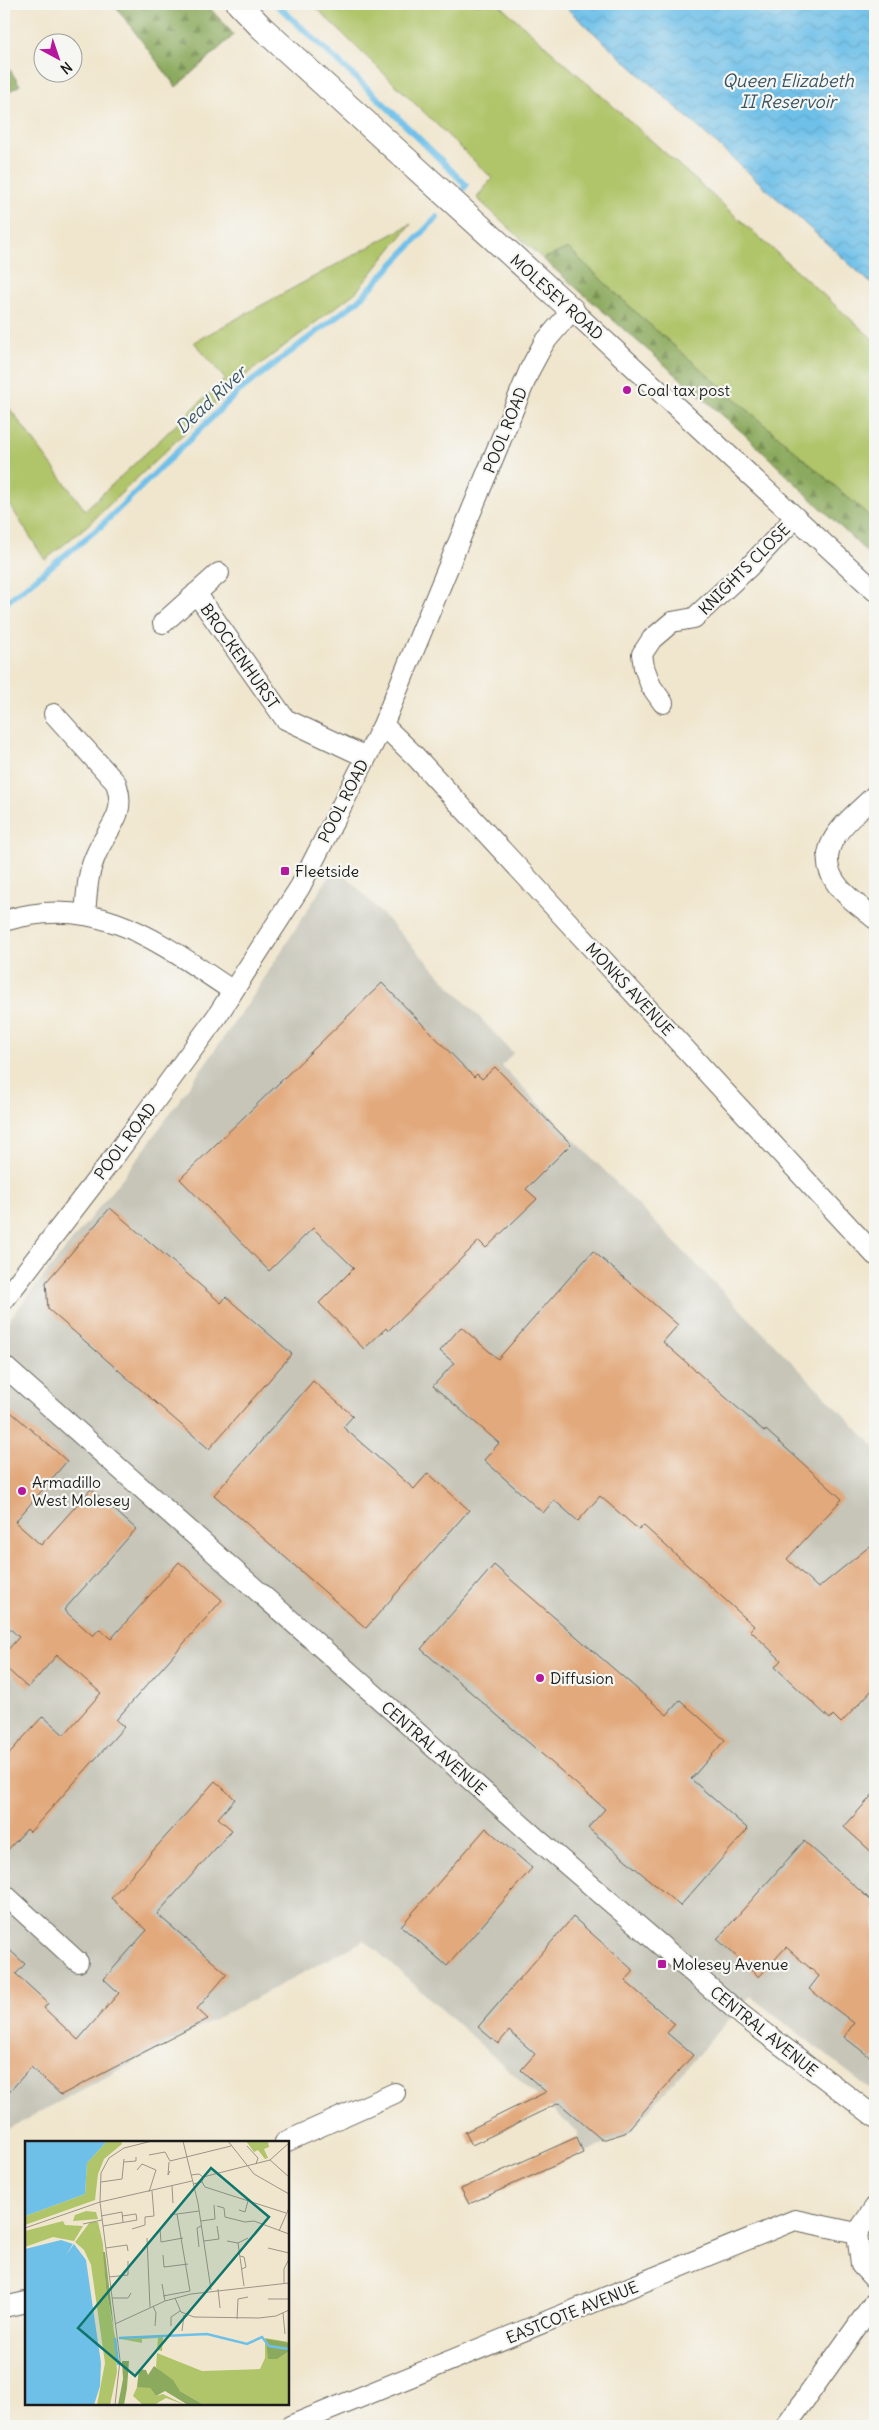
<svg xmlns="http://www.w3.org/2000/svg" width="879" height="2430" font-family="Delius,sans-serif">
<defs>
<pattern id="forest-firs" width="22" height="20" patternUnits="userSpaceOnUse" patternTransform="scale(1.25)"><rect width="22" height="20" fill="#8caa5e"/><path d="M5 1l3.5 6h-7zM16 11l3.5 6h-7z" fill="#728a4d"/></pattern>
<pattern id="water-waves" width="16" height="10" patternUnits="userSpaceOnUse" patternTransform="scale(1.25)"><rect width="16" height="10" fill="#6ec0e9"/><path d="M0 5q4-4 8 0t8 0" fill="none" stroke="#5fa4c7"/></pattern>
</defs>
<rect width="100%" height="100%" fill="#f6f6f2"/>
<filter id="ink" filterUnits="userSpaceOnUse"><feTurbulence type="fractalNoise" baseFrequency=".02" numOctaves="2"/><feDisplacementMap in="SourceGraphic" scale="10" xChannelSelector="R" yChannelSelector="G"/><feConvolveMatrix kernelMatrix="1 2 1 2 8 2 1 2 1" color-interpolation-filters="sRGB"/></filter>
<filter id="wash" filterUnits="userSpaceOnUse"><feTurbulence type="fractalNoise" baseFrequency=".0096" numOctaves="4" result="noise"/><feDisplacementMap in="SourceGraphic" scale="20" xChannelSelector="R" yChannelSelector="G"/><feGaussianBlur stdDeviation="1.12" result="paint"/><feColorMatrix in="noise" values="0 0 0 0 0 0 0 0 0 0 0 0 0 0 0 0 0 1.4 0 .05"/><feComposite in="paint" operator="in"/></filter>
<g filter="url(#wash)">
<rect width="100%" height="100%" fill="#f0e6ce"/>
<path fill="#c6c5b8" d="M336,865l177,188 -11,13 373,381v646l-125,-97 -124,140 -43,17 -6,-21 -212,-192 -361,191v-805l135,-169 112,-158z"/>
<path fill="#b0c56a" stroke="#667043" d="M312,4h187l376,337v180l-234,-204 -73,-69 -25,11 -66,-61 15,-20z
M411,224l-55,68 -114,86 -153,146 -44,36 -41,-64v-95l81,109 140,-131 -31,-37z"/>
<path fill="url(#forest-firs)" stroke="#54633d" d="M114,4h92l28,31 -58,52z
M4,61l16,24 -16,10z
M568,248l73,69 234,204v39l-132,-127 -200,-174z"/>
<path fill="url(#water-waves)" stroke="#456e82" d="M562,4h313v283z"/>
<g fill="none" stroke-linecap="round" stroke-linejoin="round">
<path stroke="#6ec0e9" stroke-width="6" d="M276,4l106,98 84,83 -2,3
M4,604l96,-77 139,-136 121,-92 77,-82"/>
</g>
<g id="blocks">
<path fill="#e2a97c" d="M382,983l92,94 3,-3 5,5 13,-12 76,77 -45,45 11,10 -51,49 -7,-7 -91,90 -2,-3 -22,21 -45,-46 35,-35 -41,-40 -44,43 -89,-92z
M110,1208l111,95 5,-6 66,57 -83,95 -161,-140 -2,-27z
M593,1251l85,74 -15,17 102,90 1,-2 76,69 -55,60 31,29 57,-46v145l-34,36 -8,-8 -3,4 -55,-52 6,-7 -31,-30 4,-4 -111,-101 -4,5 -39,-34 -22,25 -24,-21 -11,13 -59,-53 15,-17 -66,-57 21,-23 -14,-12 21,-24 37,32z
M313,1381l40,35 -10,11 71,62 14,-16 41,37 -103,118 -152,-133z
M4,1406l63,55 -52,61 26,23 50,-56 45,40 -72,81 29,26 6,-7 12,10 68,-77 43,38 -106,120 8,7 -94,105 -3,-3 -23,25v-95l39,-43 21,19 37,-42 -44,-38 -29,33 -24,-22v-12l15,-17 -15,-14z
M494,1565l173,150 13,-15 45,40 -34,39 57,50 -68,77 -92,-78 17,-19 -184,-160z
M215,1781l20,18 -17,19 14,12 -75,84 70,60 -30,35 11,10 -147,76 -30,-28 -27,31v-153l21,19 -9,10 32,29 -4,5 34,32 41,-47 -15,-14 43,-49 -36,-32z
M875,1792v63l-31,-28z
M486,1828l46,40 -85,98 -46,-40z
M804,1841l71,63v157l-31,-24 10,-14 -45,-34 10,-13 -33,-29 -27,30 -42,-38z
M573,1917l61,54 -9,10 50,43 -8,9 26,22 -68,78 -23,7 -43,-37 -87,42 -7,-13 81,-40 -25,-22 14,-16 -26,-23 -11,13 -20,-17z
M577,2137l6,16 -114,51 -8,-15z"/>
</g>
</g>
<g filter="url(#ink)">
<use href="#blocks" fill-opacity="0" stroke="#66635a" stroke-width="1"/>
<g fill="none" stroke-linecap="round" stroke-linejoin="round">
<g stroke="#66635a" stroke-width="22">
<path id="minor" d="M196,593l89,126 81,38
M163,623l56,-50
M663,703l-12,-17 -7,-19 -2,-13 10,-15 20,-17 22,-4 55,-51 46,-49
M54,714l62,69c12,34 -10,45 -21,74 -8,18 -8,37 -10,57
M383,725l32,31 460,499
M875,795c-24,24 -65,51 -39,88 9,14 27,25 39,36
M4,921c93,-29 155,21 229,70
M4,1300l113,-147 100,-137 83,-129 83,-162 147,-356 14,-26 28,-33 303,281
M4,1366l532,472 207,178 132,101
M4,1894l74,68
M285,2142l110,-49
M875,2207l-18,26 4,32 14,15
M4,2307l22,-5
M290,2426l505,-206 62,13
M786,2426l89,-125"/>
</g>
<g stroke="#66635a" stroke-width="26">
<path id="tertiary" d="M239,4l22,23 311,283"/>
</g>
<use href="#minor" stroke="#fff" stroke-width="20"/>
<use href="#tertiary" stroke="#fff" stroke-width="24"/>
</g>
</g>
<g fill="#b5179e" stroke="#f6f6f2" stroke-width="2">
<circle cx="627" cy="390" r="5"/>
<rect x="280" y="866" width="10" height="10" rx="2.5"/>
<circle cx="22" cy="1491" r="5"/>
<circle cx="540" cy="1678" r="5"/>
<rect x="657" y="1959" width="10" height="10" rx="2.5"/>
</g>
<g text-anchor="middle" stroke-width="4.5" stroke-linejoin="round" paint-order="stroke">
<g font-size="16" fill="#1c1c1c" stroke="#f6f6f2">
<text transform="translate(557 297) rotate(42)" y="6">MOLESEY ROAD</text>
<text transform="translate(505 430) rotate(-68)" y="6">POOL ROAD</text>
<text transform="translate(744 569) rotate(-45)" y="6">KNIGHTS CLOSE</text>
<text transform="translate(240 656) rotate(55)" y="6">BROCKENHURST</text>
<text transform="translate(343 801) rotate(-63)" y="6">POOL ROAD</text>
<text transform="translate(630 989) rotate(47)" y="6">MONKS AVENUE</text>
<text transform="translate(125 1141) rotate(-53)" y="6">POOL ROAD</text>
<text transform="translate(434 1748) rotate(41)" y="6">CENTRAL AVENUE</text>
<text transform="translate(764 2031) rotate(39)" y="6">CENTRAL AVENUE</text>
<text transform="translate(572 2312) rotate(-22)" y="6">EASTCOTE AVENUE</text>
</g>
<g font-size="16" fill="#1c1c1c" stroke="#f6f6f2" text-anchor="start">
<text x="637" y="396">Coal tax post</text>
<text x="295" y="877">Fleetside</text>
<text x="32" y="1488">Armadillo<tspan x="32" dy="18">West Molesey</tspan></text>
<text x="550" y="1684">Diffusion</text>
<text x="672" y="1970">Molesey Avenue</text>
</g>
<g font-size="18" font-style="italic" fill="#395564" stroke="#f6f6f2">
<text x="788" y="87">Queen Elizabeth<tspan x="788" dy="21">II Reservoir</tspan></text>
<text transform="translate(211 400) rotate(-43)" y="6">Dead River</text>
</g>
</g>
<g transform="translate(25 2141)">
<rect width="264" height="264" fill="#f0e6ce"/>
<path d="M82,0h14l1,3 -18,15 -6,15 -3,26 -70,25v-9l60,-22 2,-31zM221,0h22l1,6 -5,2 4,9 -3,1 -7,-9 -4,2zM61,70l10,1 2,7 -25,2 2,-6zM38,80l2,4 18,1 -9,15 -21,-4 -28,10v-16zM65,81h8l5,22 3,44 9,49 2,35 -7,33h-13l8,-42 -14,-98 -7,-15 -9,-8zM138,196l-1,14 -5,-1 1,-12 -16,1v4l-21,-4zM240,197l24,4v63h-85l-24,-14 -24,-24 1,-14 45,18 58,-2 5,-11zM118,245l7,2 6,8 7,-2 22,11 -19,-7 -12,7h-11l-10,-9 4,-9z" fill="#b0c56a"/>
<path d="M78,111h2l9,77 -8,-41zM241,198l19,3 4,2v7l-12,8h-9zM97,220h7l-2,27 -3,17h-6l5,-26zM129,225l19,14 7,11 24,14h-16l-23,-14 -9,5 -6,-8 -13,-1 2,-18 7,1 2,5z" fill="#8caa5e"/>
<path d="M0,0h82l-20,22 -2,31 -60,22zM36,99l12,4 -7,11 8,-11 12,16 15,103 -1,23 -6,19h-69v-156z" fill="#6ec0e9"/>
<path fill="none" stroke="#6ec0e9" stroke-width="2.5" d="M90,197l3,27M94,197l88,-4 40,10 15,-7 7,9 20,3"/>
<path fill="none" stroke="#9b9587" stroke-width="1" d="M158,0l15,62 13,87M203,0l26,33 35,20M222,5l11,12 -2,6M124,14l16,-3 5,9 61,-15M245,19l19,17M99,21l12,-1v-4M144,21l-1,13 2,-4M112,29l5,-6 14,6 -7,22M166,34l8,-1 4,3 -1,5 -9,2M178,36l67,-17 19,-17M76,41l21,-3 2,-20M177,41l3,5 81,26M147,45l1,17M192,65l7,2 1,9 20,5 9,-1 35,13M214,69l6,2 3,-11M152,73l13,77M145,74l29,-4M76,75l21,-4 1,10M176,80l14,-2 -1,-14M58,83l19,-4M78,85l34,-6 -1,-6 -14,2M0,87l75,-26 1,-29 8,-15 15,-10 28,-7M107,88l13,-4v-8l9,-1 -2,-25M135,88l1,13 22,-4M254,90l10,-23M122,97l3,69M179,100l15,-2 -2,-13M202,100l11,2 10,-5M213,102l6,43M174,106l-2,-19 4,-2M81,107l21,-3 1,6M243,107l21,5M138,114l1,12 24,-3M215,115l4,1 2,10 -4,2M84,136l19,-2v-14M259,142v-14l5,-10M137,143l3,17M193,148l2,19M138,155l27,-5M87,157h16l3,-5M150,157l6,14 13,5 65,1 17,-2 13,-6M243,158h21M128,165l3,7 -1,13M258,172l2,21M212,178l1,-20 10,-2M90,183l50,-23 26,-7 98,-11M146,185v-9l9,-6M157,190l2,-16M90,264l5,-45 -20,-158 92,-21"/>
<path fill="#0f766e" fill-opacity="0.15" stroke="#0f766e" stroke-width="2.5" d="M186,27l58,49 -134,159 -57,-48z"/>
<rect width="264" height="264" fill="none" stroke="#1c1c1c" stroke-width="2.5"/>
</g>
<rect width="879" height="2430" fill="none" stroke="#f6f6f2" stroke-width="20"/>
<g transform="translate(58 58) rotate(140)"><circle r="24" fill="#f6f6f2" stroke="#9f9f9c"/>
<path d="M0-4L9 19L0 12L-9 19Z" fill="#b5179e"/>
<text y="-8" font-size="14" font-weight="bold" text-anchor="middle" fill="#1c1c1c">N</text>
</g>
</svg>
